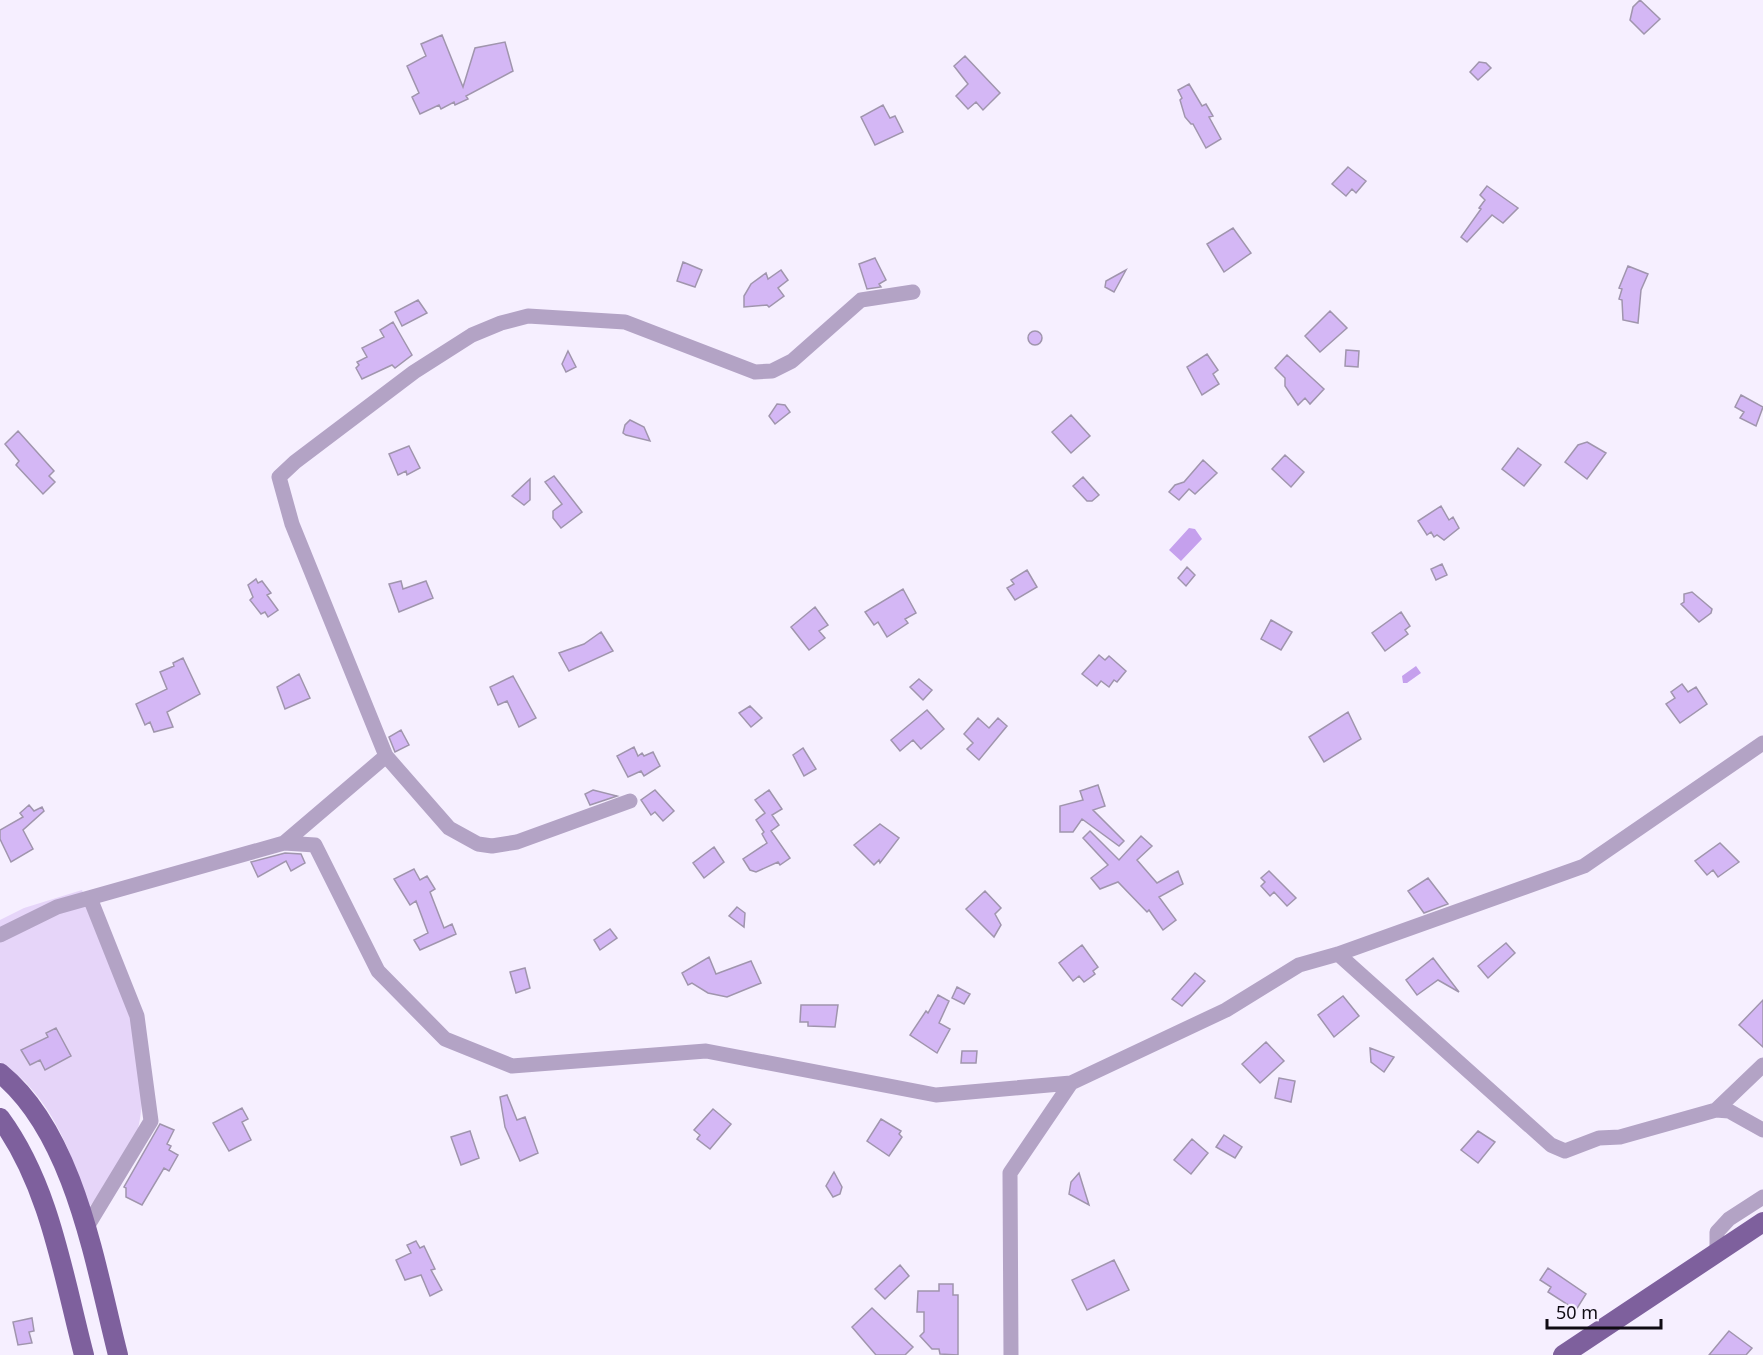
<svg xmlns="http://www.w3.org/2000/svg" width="1763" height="1355" font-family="'Noto Sans',sans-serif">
<rect width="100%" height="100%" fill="#f6efff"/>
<path fill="#e6d5f9" d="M82,890c28,75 75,157 56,239 -5,21 -34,62 -49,78 -18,-55 -38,-113 -89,-145v-142l24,-12z"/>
<path fill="#c5a0ed" d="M1189,528l6,1 7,10 -21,22 -12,-11z
M1416,666l5,7 -14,10h-4l-1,-7z"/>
<path fill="#d4b7f5" stroke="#a095ad" stroke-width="1.5" d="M1640,0l20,19 -16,15 -14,-14 3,-13z
M442,35l21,52 12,-39 30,-6 8,29 -47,25 2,3 -13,6 -1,-3 -13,7 -2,-4 -19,9 -8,-17 7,-4 -12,-27 19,-10 -5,-12z
M965,56l35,37 -17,17 -7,-8 -8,7 -12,-13 12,-12 -14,-18z
M1479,62l7,1 5,5 -13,12 -8,-8z
M1189,84l13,22 4,-2 7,12 -4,1 12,22 -15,9 -13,-24h-2l-6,-7 -5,-17 2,-2 -4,-8z
M883,105l7,13 5,-2 8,16 -28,13 -14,-28z
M1348,167l18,14 -10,12 -4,-4 -6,7 -14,-12z
M1487,186l31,22 -15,15 -11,-8 -25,27 -6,-5 20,-28 -2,-1 6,-8 -5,-5z
M1233,228l18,25 -27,19 -17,-28z
M875,258l11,22 -7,4 2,3 -14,2 -8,-25z
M683,262l19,8 -7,17 -18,-6z
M1628,266l20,8 -7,16 -3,33 -15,-3 -1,-20 -3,-1 3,-10 -3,-1z
M781,270l7,10 -10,8 6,8 -15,11 -2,-2 -23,2v-11l7,-12 15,-11 2,6z
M1126,270l-12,22 -9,-5 1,-6z
M418,300l9,13 -25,13 -7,-14z
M1330,311l17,17 -27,24 -15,-16z
M393,322l19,33 -17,13 -3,-3 -30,14 -6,-11 3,-3 -2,-3 10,-5 -5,-9 22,-11 -4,-7z
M1028 338a7 7 0 1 1 14 0a7 7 0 1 1-14 0Z
M1346,350l13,1 -1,16 -13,-1z
M568,351l8,16 -10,5 -4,-8z
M1207,354l11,16 -5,4 6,10 -17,11 -15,-28z
M1287,355l37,34 -14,15 -5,-6 -7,7 -13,-19v-8l-10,-10z
M1741,395l22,12 -7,19 -16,-8 4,-6 -9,-5z
M777,404l8,1 5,7 -15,12 -6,-8z
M1071,415l19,21 -19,17 -19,-21z
M630,420l14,7 6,14 -24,-6 -3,-2 2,-8z
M18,431l36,40 -5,5 6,6 -12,12 -27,-29 3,-4 -14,-17z
M1587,442l19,11 -19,26 -22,-17 13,-17z
M409,446l11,22 -13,7 -1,-4 -8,4 -9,-21z
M1518,448l23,17 -17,21 -22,-17z
M1285,455l19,17 -13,15 -19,-18z
M1203,460l14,13 -22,21 -6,-5 -10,11 -10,-8 6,-7 9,-3z
M554,476l28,36 -21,16 -8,-10v-7l9,-7 -17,-22z
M1083,477l16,18 -7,6h-5l-14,-15z
M530,479v21l-6,5 -12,-9z
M1441,506l8,14 4,-3 6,11 -15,12 -7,-5 -3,2 -3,-5 -4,3 -9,-14z
M1442,564l5,11 -11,5 -5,-11z
M1187,567l8,8 -9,11 -8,-8z
M1027,570l10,17 -22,13 -8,-12 7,-4 -3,-4z
M256,579l2,4 4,-2 9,12 -4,2 11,15 -10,7 -3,-5 -4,2 -11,-14 3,-3 -5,-12z
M401,581l2,8 23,-8 7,17 -34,14 -10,-28z
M903,589l13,24 -11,6 3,4 -21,14 -9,-15 -4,3 -9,-13z
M1692,592l20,17 -1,4 -12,9 -18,-18 3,-2v-8z
M815,607l13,18 -9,6 6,7 -16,12 -18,-23z
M1401,612l9,14 -5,4 3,4 -23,17 -13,-18z
M1271,620l21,12 -11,18 -20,-11z
M601,632l12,19 -44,20 -10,-18 25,-9z
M1099,655l6,5 4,-4 17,15 -9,11 -3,-2 -5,7 -8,-6 -4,5 -15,-12z
M183,658l17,36 -33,18 6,15 -19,5 -4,-10 -5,3 -9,-21 31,-15 -7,-17 14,-6 -1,-3z
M299,674l11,24 -25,11 -8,-22z
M513,676l23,42 -17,9 -12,-26 -9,4 -8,-18z
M919,679l13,11 -9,10 -13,-13z
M1682,684l6,8 8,-5 11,17 -27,19 -14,-19 9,-6 -4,-6z
M750,706l12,12 -11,9 -12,-14z
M927,710l17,19 -23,20 -8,-9 -13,11 -9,-11z
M1348,712l13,27 -37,23 -15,-25z
M978,718l11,10 9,-10 9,8 -28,34 -12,-11 6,-6 -9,-9z
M401,730l8,15 -14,7 -6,-15z
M634,747l4,9 4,-3 2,3 9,-4 7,14 -16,10 -3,-5 -13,6 -11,-21z
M803,748l13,21 -12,7 -11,-21z
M1098,785l7,21 -12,4 31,31 -5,5 -37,-27 -9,13h-13v-26l23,-6 -3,-9z
M593,790l24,6 -27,9 -5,-11z
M655,790l19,21 -11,10 -8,-9 -4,3 -10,-15z
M769,790l13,19 -10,6 7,10 -8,6 19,27 -10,7 -2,-3 -22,10 -6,-2 -7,-11 24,-16 -5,-9 2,-2 -8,-12 9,-7 -10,-13z
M29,805l5,6 8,-4 2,4 -21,19 10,19 -22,13 -11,-23v-9l23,-13 -3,-4z
M880,824l19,14 -19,25 -1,-3 -5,5 -20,-20z
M1090,831l29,29 22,-24 11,10 -15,14 20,23 21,-12 5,13 -24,13 17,23 -13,10 -14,-20 -2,2 -29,-30 -18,7 -9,-11 17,-13 -25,-27z
M1720,843l19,19 -21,15 -5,-7 -6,5 -12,-14z
M714,847l10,15 -20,16 -11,-15z
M285,853l16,1 4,9 -14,8 -5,-10 -28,16 -7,-15z
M414,869l6,11 7,-4 8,13 -5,3 14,36 8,-4 4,10 -36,16 -6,-10 14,-7 -12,-32 -6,4 -16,-26z
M1269,871l27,27 -9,8 -13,-14 -4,4 -9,-10 4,-4 -4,-4z
M1428,878l20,26 -24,9 -16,-22z
M985,891l16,17 -6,6 6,11 -7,12 -28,-28z
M737,907l8,6 -1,14 -15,-11z
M610,929l7,9 -17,12 -6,-10z
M1506,943l9,10 -27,25 -10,-12z
M1082,945l16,22 -5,4 2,3 -11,8 -5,-6 -6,5 -14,-18z
M709,957l7,17 35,-13 10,22 -34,14 -19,-4 -16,-10 -4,2 -6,-12z
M1433,958l26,34 -21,-12 -21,15 -11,-15z
M525,968l5,20 -14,5 -6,-21z
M1195,973l10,8 -23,25 -10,-7z
M957,987l13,7 -6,10 -12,-6z
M938,995l11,6 -10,22 11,6 -13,24 -27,-18 16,-24 2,2z
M1343,996l16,20 -25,21 -16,-22z
M1763,1000v47l-24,-22z
M801,1005h37l-3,22 -27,-1v-4h-8z
M56,1028l15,28 -26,14 -5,-10 -10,5 -9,-15 27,-13 -2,-4z
M1266,1042l18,19 -24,22 -18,-19z
M1370,1048l24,9 -10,15 -13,-10z
M962,1051h15l-1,12h-15z
M1279,1078l16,3 -4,21 -16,-4z
M507,1095l10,25 8,-3 13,36 -18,8 -15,-34 -5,-30z
M242,1108l6,11 -6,3 9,18 -22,11 -16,-28z
M713,1109l18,15 -21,25 -13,-10 3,-4 -6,-5z
M881,1119l20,12 -2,3 3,3 -13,19 -22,-15z
M160,1124l14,6 -7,14 4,2 -2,4 9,5 -9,16 -5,-3 -22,37 -16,-8v-9l-2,-1z
M470,1131l9,27 -18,7 -10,-28z
M1478,1131l17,11 -17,21 -17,-13z
M1224,1135l18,12 -7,11 -19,-11z
M1192,1139l16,14 -17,21 -17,-14z
M834,1172l8,15 -2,7 -7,3 -7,-11z
M1079,1173l10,32 -20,-11 2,-12z
M416,1241l4,7 4,-2 11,23 -4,1 11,20 -12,6 -9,-21 -16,5 -9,-20 15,-7 -4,-8z
M1114,1260l15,30 -42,20 -15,-30z
M900,1265l9,11 -24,23 -10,-10z
M1548,1268l38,26 -10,16 -28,-18 3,-5 -11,-7z
M939,1284h14v11h5v60l-18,-1 -1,-5h-7l-12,-13 4,-4v-20h-7l1,-21h21z
M872,1308l41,39 -8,8h-29l-24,-28z
M32,1318l2,13 -5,1 3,11 -14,2 -5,-23z
M1729,1331l23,17 -6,7h-37z"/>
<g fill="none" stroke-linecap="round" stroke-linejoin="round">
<path stroke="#b3a3c5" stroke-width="15" d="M386,756l63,72 29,16 14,2 25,-4 113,-41
M284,843l102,-87 -94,-232 -13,-47 16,-15 119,-90 58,-37 29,-12 27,-7 97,6 130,50 17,-1 20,-10 69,-61 52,-8
M0,935l57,-28 227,-64 31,2 63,126 67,68 67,27 194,-15 230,44 135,-12 155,-73 73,-45 39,-11 246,-88 179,-123
M1338,954l213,191 14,6 34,-13 21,-1 96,-27 13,1 34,19
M1716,1110l47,-45
M85,1230l66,-109 -14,-105 -47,-118
M1717,1252v-20l12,-13 34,-22
M1011,1355l-1,-182 61,-90"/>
<path stroke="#7e609d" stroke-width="20" d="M0,1073c75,61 95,192 118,282
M0,1118c50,68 63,157 84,237
M1563,1355l200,-133"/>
</g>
<path d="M1547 1319v9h114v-9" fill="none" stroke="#0f0b13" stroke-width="3"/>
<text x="1556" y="1319" font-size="18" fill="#0f0b13" stroke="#f6efff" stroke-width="4.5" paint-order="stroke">50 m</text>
</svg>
